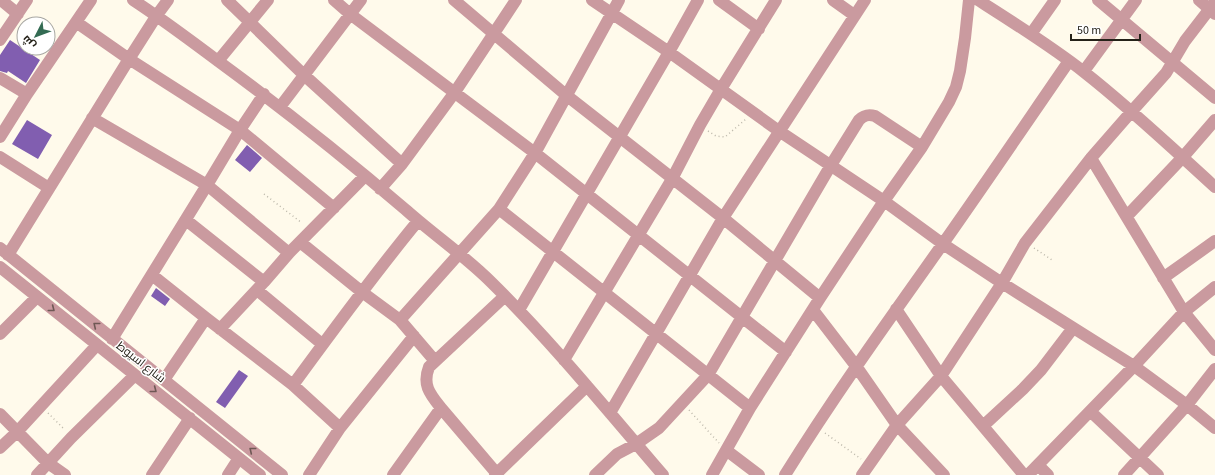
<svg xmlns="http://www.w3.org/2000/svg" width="1215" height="475" font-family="'Source Sans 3',Cairo,sans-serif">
<rect width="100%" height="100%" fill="#fffaeb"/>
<path fill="#815eb0" d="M10,40l30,20 -14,23 -18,-12 -1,2 -7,-2v-16z
M27,120l25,15 -14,24 -26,-15z
M247,145l15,13 -12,14 -15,-12z
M156,288l14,11 -5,7 -14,-10z
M239,370l9,6 -23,32 -9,-6z"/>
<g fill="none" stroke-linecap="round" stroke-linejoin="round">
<path stroke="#bdb8ab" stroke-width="1.5" stroke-dasharray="1 3" stroke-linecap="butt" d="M708,131l8,5 9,1 21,-18
M264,194l38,29
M1034,248l18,12
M689,410l30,33
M48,413l17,17
M825,433l36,26"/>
<path stroke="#ca9a9f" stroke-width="12" d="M1,0l17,14
M133,0c29,19 57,40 85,61 64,47 127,97 188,149 28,25 59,46 85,72 61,60 116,128 172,193
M227,0l77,75 98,89 53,-72 61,-92
M334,0l16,14 185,139 251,199
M454,0l112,95 157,123 97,80
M592,0l77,52 110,79 105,70 59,43 59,39 132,83 53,39 28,23
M719,0l40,29
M833,0l21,15
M978,0c36,23 73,46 106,72 46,36 88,76 131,115
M1098,0l117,98
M1199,0l16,14
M76,22l53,37 111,71 94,78
M1031,34l24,-34
M0,40l27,-40
M218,61l50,-61
M1084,71l52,-71
M0,78l27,16
M280,107l81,-107
M92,118l115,67 82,68
M0,137l27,-43 64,-94
M0,157l49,31
M1091,158l93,154 31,38
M380,189l22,-25
M499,209l251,199
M1127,216l56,-59 32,-37
M186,220l78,62
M300,242l62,50 38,28 35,41
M0,248l282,227
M8,255l121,-196 28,-44 11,-15
M0,267l260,208
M152,275l54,43 87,67 47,43
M1163,278l52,-37
M257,290l65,54
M896,309l45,67 83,99
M519,310l150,-258 29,-52
M813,310l43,56 41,59 47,50
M400,320l99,-111 36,-56 84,-153
M220,329l44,-47 25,-29 76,-77
M0,334l37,-37
M112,339l95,-154 33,-55 24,-36
M564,360l108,-181 28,-54 21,-36 55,-89
M164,380l42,-62
M293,385c41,-56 81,-111 125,-164
M441,408l57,67
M1090,411l68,64
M610,413l113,-195 142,-218
M0,414l48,49 17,12
M983,426l40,-37 18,-19 32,-42
M0,448l17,-16 80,-87
M726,450l33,25
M1038,465l10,10
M37,475l34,-37 64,-63
M152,475l38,-57
M228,475l11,-17
M309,475l31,-47 74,-92
M393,475l48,-67c-11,-14 -19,-23 -12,-41l76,-71
M495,475l92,-89
M595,475l22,-21 19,-10 23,-16 49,-53 123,-210 28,-45c5,-5 9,-6 16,-4l47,31
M712,475l38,-67 70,-110 64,-97 38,-54 27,-45 7,-15 4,-16 5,-33 4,-38
M785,475c49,-79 103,-154 157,-230 43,-61 85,-123 127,-184
M862,475l35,-50 44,-49 61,-93 23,-40 66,-85 41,-47 34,-38 19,-32 30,-39
M1028,475l106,-109 50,-54 31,-25
M1124,475l63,-70 28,-36"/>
</g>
<defs><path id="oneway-chevron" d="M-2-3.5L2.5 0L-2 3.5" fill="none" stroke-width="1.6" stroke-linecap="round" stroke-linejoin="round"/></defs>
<g stroke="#6f5855">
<use href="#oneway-chevron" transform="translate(52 309) rotate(38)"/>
<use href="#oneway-chevron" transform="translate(96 325) rotate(-141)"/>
<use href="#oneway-chevron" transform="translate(154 390) rotate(38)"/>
<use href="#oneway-chevron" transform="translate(252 450) rotate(-141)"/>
</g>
<g text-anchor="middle" stroke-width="3" stroke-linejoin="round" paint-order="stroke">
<g font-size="12" fill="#252219" stroke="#fff">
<text transform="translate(141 362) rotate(38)" y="4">شارع اسيوط</text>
</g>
</g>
<g transform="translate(36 36) rotate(228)"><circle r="19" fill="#ffffff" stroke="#a8a7a3"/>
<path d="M0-3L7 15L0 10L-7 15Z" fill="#336b53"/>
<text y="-6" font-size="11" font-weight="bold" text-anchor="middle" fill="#252219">ش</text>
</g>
<path d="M1071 34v6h69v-6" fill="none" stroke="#252219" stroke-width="2"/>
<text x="1077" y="34" font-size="12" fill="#252219" stroke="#ffffff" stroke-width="3" paint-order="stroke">50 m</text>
</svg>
